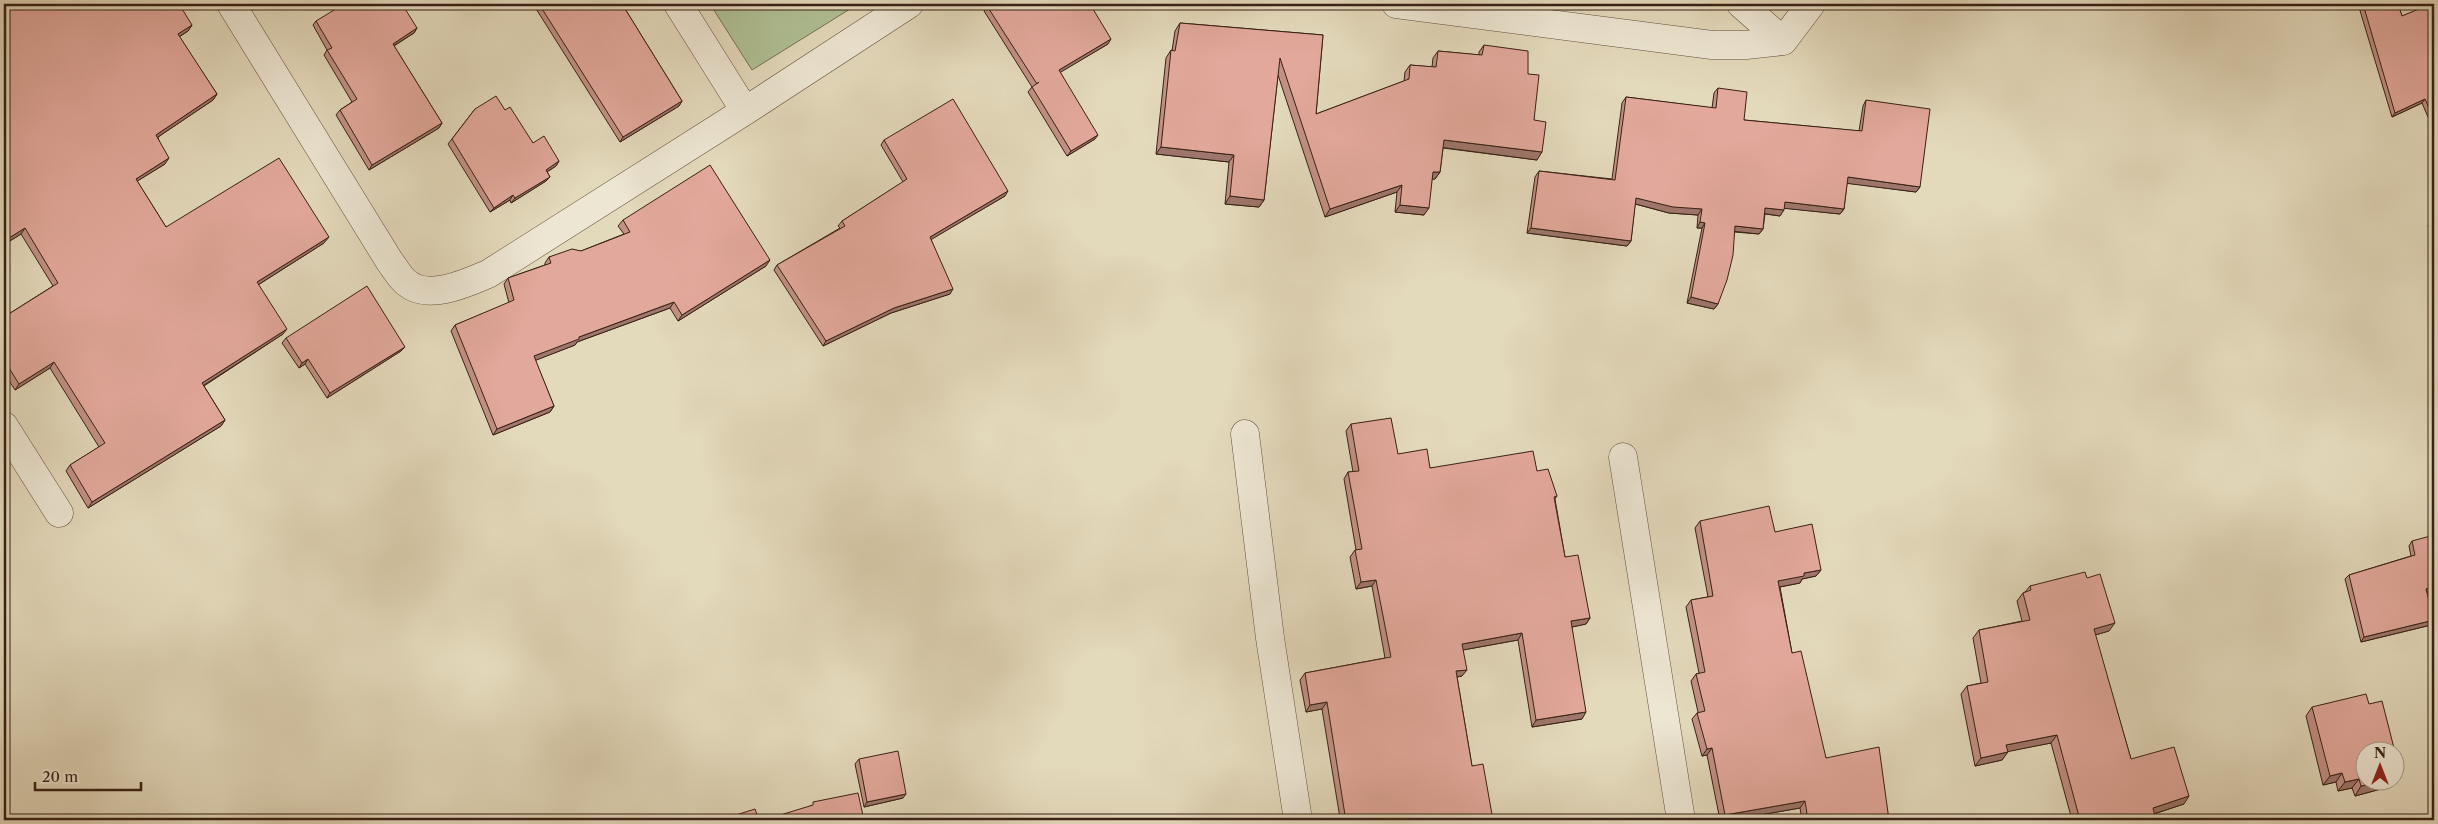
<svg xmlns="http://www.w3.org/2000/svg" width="2438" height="824" font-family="'Libre Caslon Text',serif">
<rect width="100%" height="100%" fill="#e3d9bb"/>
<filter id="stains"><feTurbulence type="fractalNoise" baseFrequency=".004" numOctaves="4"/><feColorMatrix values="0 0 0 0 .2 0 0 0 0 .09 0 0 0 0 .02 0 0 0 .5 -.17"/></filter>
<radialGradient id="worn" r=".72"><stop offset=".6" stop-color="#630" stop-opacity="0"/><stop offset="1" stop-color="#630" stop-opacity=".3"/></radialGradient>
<path fill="#afc094" stroke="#747054" d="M710,4h148l-106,66z"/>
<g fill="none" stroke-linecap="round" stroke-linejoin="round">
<g stroke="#634f3e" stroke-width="29">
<path id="minor" d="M231,4l159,258c5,6 10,16 17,21 21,18 60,0 81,-9l257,-163 164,-107
M678,4l67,107
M1396,4l316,41h34l37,-4 28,-37
M1741,4l42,37
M4,426l55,87
M1245,434l25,204 28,182
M1623,457l58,363"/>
</g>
<use href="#minor" stroke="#ede6d3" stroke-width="28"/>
</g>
<path fill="#c29085" stroke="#382115" d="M4,4l158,2 30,19 -4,6 -9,6 38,57 -4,6 -55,37 7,27 -28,17 29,46 158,16 -66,42 25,49 -79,52 21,34 -4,6 -133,82 -22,-37 4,-6 29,-18 -49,-79 -35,22 -11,-17v-56l49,-31 -32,-52 -16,10 -1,-1z
M270,4h9l-7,4z
M533,4h89l60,97 -3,5 -59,36z
M2358,4h40l4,12 32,-12v127l-12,-28 -30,14z
M987,6l121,38 -48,28 35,67 -28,17 -39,-64 4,-5 -48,-76z
M358,7l59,21 -3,5 -20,13 48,77 -3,5 -70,42 -33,-55 4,-5 12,-8 -28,-47 3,-5 -14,-25 3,-4z
M1180,23l143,12 -7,79 88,-33 1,-9 5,-7 22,2 1,-9 5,-7 41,4v-3l5,-7 44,29 6,46 3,40 -94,-12 -3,24 -5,7h-3l-8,36 -29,-3 2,-20 -72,25 -47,-142 -14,125 -5,7 -34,-3 4,-42 -73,-8 10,-96 5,-8 1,1 3,-20z
M1718,88l26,32 115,11 4,-25 3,-6 54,87 -4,5 -69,-9 -3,26 -4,5 -56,-6 -4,8 -15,-2 -2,15 -4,5 -25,-2 -16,72 -4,5 -27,-6 15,-75h-5l1,-13 -29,-2 -34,-9 -4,37 -4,5 -100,-13 8,-56 4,-6 73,8 10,-76 4,-6 86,11 2,-15z
M475,109l30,1 28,33 26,18 -3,5 -9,6 3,5 -4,4 -35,22 -1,-3 -20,12 -42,-68z
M884,140l121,56 -74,43 19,55 -59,19 -68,33 -49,-76 3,-5 63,-37 -2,-2 4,-5 61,-39 -22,-37z
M2434,219v21l-6,-14 3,-5z
M623,220l143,46 -88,55 -8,-13 -93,34 -2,3 -40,15 19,46 -4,6 -57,23 -42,-104 4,-6 54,-22 -5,-19 4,-6 37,-13v-2l4,-6 32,-6 43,-17 -6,-8z
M286,338l115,13 -74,47 -22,-34 -6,4 -17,-25z
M1351,424l47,30 32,14 107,3 20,25 -2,3 10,58 25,61 -4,6 -14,3 10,92 -50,8 -14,-87 -55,10 -1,26 -5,1 15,89 21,54h-155l2,-2 -18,-109 -16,3 -6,-32 5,-7 80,-15 -13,-72 -16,3 -6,-32 5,-7h1l-12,-71 4,-7h5l-7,-41z
M1700,521l75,11 46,38 -5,6 -14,3 -2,4 -20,4 12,66 34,105 63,62h-87l-2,-12 -69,12h-11l-13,-65 -5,1 -10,-37 5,-6 1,-1 -7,-31 5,-7 3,-1 -13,-66 5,-7 17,-3 -13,-69z
M2412,541l22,49 -8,3 8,27 -3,5 -70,17 -16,-63 4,-4 62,-19 -2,-10z
M2087,578l22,53 -14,4 36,124 53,45 -30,10 2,6h-84l-21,-77 -43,8 -6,9 -27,6 -14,-72 6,-8 14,-3 -8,-45 6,-8 43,-9 -5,-20 6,-8 2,-1 5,-6z
M2312,707l80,79 -37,10 -3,-8 -14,3 -2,-9 -13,3 -17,-69z
M859,759l44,39 -39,9 -9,-43z"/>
<path fill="#9e766c" stroke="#382115" d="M192,25l-4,6 -14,9 4,-6z
M417,28l-3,5 -24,15 3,-4z
M1111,39l-3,5 -52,31 3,-5z
M217,94l-4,6 -61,41 4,-6z
M2425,99l-3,4 -30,14 3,-4z
M682,101l-3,5 -59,36 3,-5z
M442,123l-3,5 -70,42 3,-5z
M1098,135l-3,4 -28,17 4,-5z
M1444,140l98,12 -5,8 -98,-13z
M1161,147l73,8 -5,7 -73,-8z
M169,158l-4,6 -34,21 5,-6z
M559,161l-3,5 -14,9 4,-5z
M1433,172h7l-5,7h-7z
M550,177l-4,4 -35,22 4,-5z
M1848,177l72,10 -4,5 -72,-9z
M1402,185l-5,7 -72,25 5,-8z
M1008,191l-3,5 -78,46 3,-5z
M513,195l-3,5 -20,12 4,-4z
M1230,196l34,4 -5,7 -34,-3z
M1636,198l66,11 -4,6 -29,-2 -37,-10z
M1785,202l59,7 -4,5 -59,-6z
M1400,205l29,3 -5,7 -29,-3z
M1765,208l19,2 -4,6 -19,-3z
M1700,222l5,1 -3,5h-5z
M1735,226l28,3 -4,5 -28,-3z
M25,228l-4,6 -16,10 4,-6z
M1531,228l100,13 -4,5 -100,-13z
M329,237l-5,6 -71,45 4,-6z
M770,260l-4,6 -88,55 4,-6z
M953,289l-3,5 -59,19 -68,33 3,-5 68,-33z
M1691,297l27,7 -4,5 -27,-6z
M674,302l-4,6 -93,34 -2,3 -46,18 5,-7 45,-19z
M287,329l-4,5 -85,55 4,-6z
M405,347l-4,4 -74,47 3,-5z
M308,359l-3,5 -6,4 3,-5z
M54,362l-4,6 -35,22 4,-6z
M554,406l-4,6 -57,23 4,-6z
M225,420l-4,6 -133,82 4,-6z
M1821,570l-5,6 -14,3 -2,4 -26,5 4,-7 26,-8z
M1376,580l-4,6 -16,3 5,-7z
M2434,586v4l-12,4 4,-5z
M1590,618l-4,6 -19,4 4,-7z
M2434,620l-3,5 -70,17 3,-5z
M2115,623l-6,8 -21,6 6,-8z
M1522,633l-4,7 -61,11 5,-7z
M1467,670l-5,6 -11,2 5,-7z
M1327,702l-5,7 -16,3 4,-7z
M1586,712l-4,7 -50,8 4,-7z
M2057,735l-6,8 -50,10 5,-8z
M1712,748l-5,7 -5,1 5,-7z
M2008,752l-6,8 -27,6 6,-8z
M2342,773l-6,9 -13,3 7,-9z
M2359,779l-7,9 -14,3 7,-9z
M2380,782h15l-3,4 -37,10 6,-10z
M906,794l-3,4 -39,9 3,-5z
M2189,796l-5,8 -37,12 6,-8z
M1805,801l-5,7 -69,12h-10l4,-5z"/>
<path fill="#e2a89b" stroke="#382115" d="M4,4h156l2,2 4,-2h13l13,21 -14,9 39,60 -61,41 13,23 -33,21 30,48 113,-69 50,79 -72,45 30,47 -85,54 23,37 -133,82 -22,-37 35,-22 -51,-81 -35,22 -15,-24v-43l54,-34 -33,-55 -16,10 -5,-8z
M344,4h12l2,3 5,-3h39l15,24 -24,16 49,79 -70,42 -32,-55 17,-11 -30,-49 5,-2 -16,-27z
M539,4h83l60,97 -59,36z
M990,4h100l21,35 -52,31 39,65 -27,16 -39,-64 7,-5 -2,2 -50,-78z
M2363,4h35l4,12 29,-12h3v115l-9,-20 -30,14z
M1180,23l143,12 -7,79 93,-35 1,-14 26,2 2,-16 44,4 2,-10 44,6v23l11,1 -5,45 12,2 -4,30 -98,-12 -4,32h-7l-4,36 -29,-3 2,-20 -72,24 -50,-151 -16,142 -34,-4 4,-41 -73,-8 10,-97 4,1z
M1718,88l29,4 -3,28 118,11 4,-31 64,9 -10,78 -72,-10 -4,32 -59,-7 -1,8 -19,-2 -2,21 -28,-3 -2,29 -6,25 -9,24 -27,-7 14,-74 -5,-1 2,-13 -29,-2 -37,-9 -5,43 -100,-13 8,-57 76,9 11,-83 90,11z
M496,96l9,14 5,-3 23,36 11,-7 15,25 -13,9 4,7 -35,21 -2,-3 -19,13 -42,-69 23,-30z
M953,99l55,92 -78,46 23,52 -59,19 -68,33 -49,-76 68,-39 -3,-5 65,-42 -23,-39z
M710,165l60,95 -88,55 -8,-13 -95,35v2l-45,17 20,50 -57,23 -42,-104 59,-25 -6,-22 43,-15 -2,-6 23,-8 9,2 49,-19 -7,-12z
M2434,219v8l-3,-6z
M367,286l38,61 -75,46 -22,-34 -6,4 -16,-25z
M1391,418l7,36 29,-5 3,19 103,-17 4,20 11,-2 9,27 -3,1 11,60 13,-2 12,63 -19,3 15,91 -50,8 -14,-87 -60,11 5,26 -11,1 16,95 11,-2 10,56h-150l-1,-4 3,-1 -18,-113 -17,3 -5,-32 86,-16 -15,-77 -15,2 -6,-32 7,-1 -14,-77 11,-1 -8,-47z
M1769,506l6,26 37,-8 9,46 -17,3v3l-26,5 14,72 9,-2 25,107 53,-11 10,73h-81l-3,-19 -80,14 -13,-67 -5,1 -10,-36 8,-2 -9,-37 9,-2 -14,-72 22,-4 -13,-75z
M2434,535v51l-8,3 8,31 -70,17 -15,-62 66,-20 -3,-14z
M2085,572l2,6 13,-4 15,49 -21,6 37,130 43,-12 15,49 -36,12 3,12h-76l-23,-85 -51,10 2,7 -27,6 -14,-72 21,-4 -9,-52 51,-10 -7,-27 8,-3 -1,-4z
M2366,694l3,10 13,-3 13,51h-29v30h14l-19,4 -2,-7 -14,3 -3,-9 -12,3 -18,-69z
M898,751l8,43 -39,8 -8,-43z
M2396,766l2,11h-2z
M858,793l6,27h-100l49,-15v-3z
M755,809l4,11h-39z
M1556,816l1,4h-29z"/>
<rect width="2438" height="824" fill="none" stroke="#e3d9bb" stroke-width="20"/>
<rect x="5" y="5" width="2428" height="814" fill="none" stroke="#382115" stroke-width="2.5"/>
<rect x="10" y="10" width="2418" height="804" fill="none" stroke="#382115"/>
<g transform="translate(2380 766)"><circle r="24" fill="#ede6d3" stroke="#a59787"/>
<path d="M0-4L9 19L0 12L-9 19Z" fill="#8f2418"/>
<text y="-8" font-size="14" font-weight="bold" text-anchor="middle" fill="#382115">N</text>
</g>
<path d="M35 782v8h106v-8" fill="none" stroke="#382115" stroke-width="2.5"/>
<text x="42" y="782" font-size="15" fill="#382115" stroke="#ede6d3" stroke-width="4" paint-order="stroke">20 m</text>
<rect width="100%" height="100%" filter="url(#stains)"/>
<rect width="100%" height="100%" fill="url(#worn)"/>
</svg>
